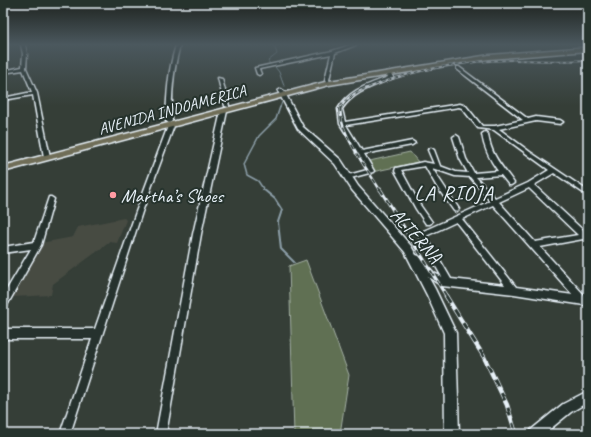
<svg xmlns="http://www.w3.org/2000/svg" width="591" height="437" font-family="Caveat,sans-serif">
<rect width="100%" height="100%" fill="#353e37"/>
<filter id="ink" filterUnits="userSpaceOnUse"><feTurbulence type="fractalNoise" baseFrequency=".025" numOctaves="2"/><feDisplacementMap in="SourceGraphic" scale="8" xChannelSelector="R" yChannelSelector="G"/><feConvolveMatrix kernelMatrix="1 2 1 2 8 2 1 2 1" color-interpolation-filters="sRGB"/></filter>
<g filter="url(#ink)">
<path fill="#474b43" d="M124,218l2,2 -9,23 -7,-1 -57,42 -2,11 -39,2 29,-54 32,-6 5,-10z"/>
<path fill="#607052" stroke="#a4b0a5" d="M410,152l8,10 -46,10 -7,-10z
M306,260l43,115 -9,59h-46l-5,-168z"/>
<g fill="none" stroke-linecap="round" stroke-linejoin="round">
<path stroke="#8d9fa9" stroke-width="1" d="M270,64l-2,-3 9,-7 -3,-9
M275,67l4,5 5,14
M280,108l2,-6"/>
<path stroke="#8d9fa9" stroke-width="1.5" d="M264,190l-6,-9 -11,-6 -3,-11 15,-28 17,-17 4,-12"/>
<path stroke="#8d9fa9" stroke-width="2" d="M263,189l12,10 7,11 -4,12 3,27 13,13"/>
<g stroke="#e8f1f8" stroke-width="3">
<path id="street" d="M21,45h4l2,9 -1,14 11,25 13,64 -3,2 -3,-2 -11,-62 -30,5v-2l29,-6 -9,-22 -20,3v-2l19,-4 1,-13z
M176,45h4c-7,25 -9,50 -8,76l-3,2 -3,-2c1,-26 2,-51 10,-76z
M350,45h6l-21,8 -6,27 2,3 -2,1 -4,-4 6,-26 -72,15 2,5 -2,1 -2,-1 -2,-6 77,-17z
M457,67h2l69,52 8,-2 24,3 3,2 -3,2 -24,-3 -37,8 31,23 58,39v5l-34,-23 -20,12 52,48 2,1v9l-5,-4 -43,8 46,50 2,1v6l-4,1 -70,-11 -72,-8 -14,-9 -15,-17 -1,-2 1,-2 3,-1 3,1 15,17 8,4 -24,-42 1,-2 71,-32 -20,-24 -15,-1 -23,-8 27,41 -3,3 -2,-1 -17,-24 -12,-21 -24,4 19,35 12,17 -2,2h-4l-10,-15 -21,-38 1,-3 27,-6 11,2 -6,-14 3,-2 3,2 6,16 16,6 12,1 -8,-14 -7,-22 3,-2 3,2 7,22 8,14 24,-2c-8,-11 -14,-23 -16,-37l3,-2 3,2c3,22 14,32 26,49l-3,2h-2l-8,-10 -25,2 19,21 33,-15 21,-13 -55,-40 -16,-2 -16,-20 -3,-1 -113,18 16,26 50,-10 3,2 -3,2 -48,9 10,17 -1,1 -26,7 -3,-2 1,-1 22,-6 -9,-15 -2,-2 1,-1 -17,-28 -2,-15c12,-20 30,-24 50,-32l-2,-4v-1h4l3,5v1c-19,8 -39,13 -51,31l3,13 115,-18 6,2 16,20h13l28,-6 -66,-51zM529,188l49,47 -43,7 -36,-40zM493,205l80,90 -57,-8 -54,-68zM456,222l49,63 -54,-6 -25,-43z
M218,78l4,1 7,27v1l-4,-1z
M224,109l3,2 -26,123 -35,200h-10l37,-200 28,-123z
M171,124l3,2 -32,86 -72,222h-10l32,-95h-89v-10h92l41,-117 32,-86z
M49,197h2l3,2 -13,46 -35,62 -3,1v-12l28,-47 -28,4v-6l31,-5z
M588,391v11l-17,10 -27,22h-14l1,-4 32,-26z"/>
</g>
<g stroke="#e8f1f8" stroke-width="3">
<path id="secondary" d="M281,89l3,2 19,36 38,33 17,26 53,60 24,43 21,44 3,101h-14l-1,-101 -17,-38 -22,-43 -53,-62 -17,-26 -37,-35 -20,-38z"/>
</g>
<g stroke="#e8f1f8" stroke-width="3">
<path id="primary" d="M588,47v4l-99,8 -160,26 -326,87v-6l326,-85 160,-26z"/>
</g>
<use href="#street" fill="#26332d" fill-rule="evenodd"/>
<use href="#secondary" fill="#26332d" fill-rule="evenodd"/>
<use href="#primary" fill="#706e59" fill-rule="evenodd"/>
<g stroke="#e8f1f8" stroke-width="2">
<path id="rail-far3" d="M341,108c6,-14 23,-19 37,-24 43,-16 88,-23 134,-24 25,0 51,2 76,0"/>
</g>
<g stroke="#e8f1f8" stroke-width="2.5">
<path id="rail-far2" d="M341,107c-5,22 28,64 39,83"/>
</g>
<g stroke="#e8f1f8" stroke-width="3.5">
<path id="rail-far1" d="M380,189l67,108"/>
</g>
<g stroke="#e8f1f8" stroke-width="4.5">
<path id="rail" d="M446,296l38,61 23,48 9,29"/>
</g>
<use href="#rail-far3" stroke="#26332d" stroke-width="1" stroke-dasharray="3.5" stroke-linecap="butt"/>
<use href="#rail-far2" stroke="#26332d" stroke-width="1.5" stroke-dasharray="5" stroke-linecap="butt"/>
<use href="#rail-far1" stroke="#26332d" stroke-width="2" stroke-dasharray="6" stroke-linecap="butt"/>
<use href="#rail" stroke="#26332d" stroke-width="3" stroke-dasharray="8" stroke-linecap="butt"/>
</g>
</g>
<linearGradient id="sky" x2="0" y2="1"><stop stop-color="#1d221e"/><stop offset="0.42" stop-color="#4b585e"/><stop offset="1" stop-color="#4b585e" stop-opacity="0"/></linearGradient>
<rect width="591" height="106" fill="url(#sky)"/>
<circle fill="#ff9aa2" stroke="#26332d" stroke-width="1.5" cx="113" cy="195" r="4"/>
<g text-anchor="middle" stroke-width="4" stroke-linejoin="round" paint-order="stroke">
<g font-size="16" fill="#e8f1f8" stroke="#26332d">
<text transform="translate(172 109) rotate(-15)" y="6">AVENIDA INDOAMERICA</text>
</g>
<g font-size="19" fill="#e8f1f8" stroke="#26332d" text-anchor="start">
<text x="121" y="202">Martha’s Shoes</text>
</g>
<g font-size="19" fill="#e8f1f8" stroke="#26332d">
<text transform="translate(417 235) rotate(48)" y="7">ALTERNA</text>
</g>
<g font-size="21" letter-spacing="1" fill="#e8f1f8" stroke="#26332d">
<text x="454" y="200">LA RIOJA</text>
</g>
</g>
<rect width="591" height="437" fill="none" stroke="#26332d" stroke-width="16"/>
<rect x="8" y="8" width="575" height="421" fill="none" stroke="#e8f1f8" stroke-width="1.5" filter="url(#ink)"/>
</svg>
